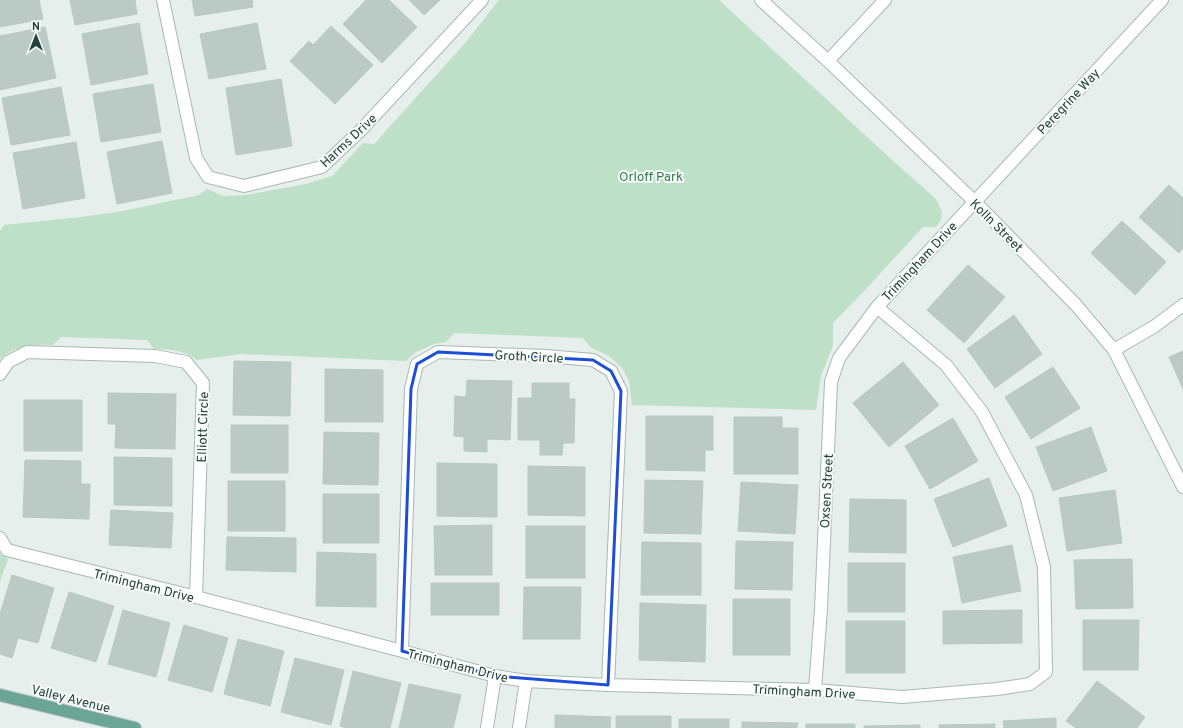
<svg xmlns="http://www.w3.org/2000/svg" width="1183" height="728" font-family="Overpass,sans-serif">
<rect width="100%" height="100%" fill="#e6efeb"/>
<path fill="#bfe0c8" d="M499,0h220l172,159 45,40 6,13 -1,8 -5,7h-13l-56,61 -34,35v23l-12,30 -5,34 -184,-5 -3,-24 -7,-13 -13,-12 -19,-9 -7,-9 -129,-5 -8,9 -12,2 -18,8 -10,9 -166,-7 -43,6c-16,-11 -24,-10 -43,-11l-7,-9 -86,-3 -8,8c-21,-1 -36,-1 -53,14v-128l4,-6 77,-8 41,-6 77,-16 8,-6 16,7 23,-1 60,-11 26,-8 31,-33 11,1 92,-102z
M0,554l8,5 -8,22z"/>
<path fill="#bbcac4" stroke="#b8c9c2" d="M0,0h39l4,19 -43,8z
M70,0h65l2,14 -62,11z
M192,0h60l1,7 -58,9z
M366,0h23l28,27 -35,36 -39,-39z
M409,0h31l-16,15z
M139,23l9,51 -57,11 -9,-51z
M257,23l9,46 -57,10 -9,-45z
M331,26l42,39 -38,39 -45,-43 19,-20 4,4z
M45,27l11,51 -56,12v-54z
M281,79l11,67 -56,9 -10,-67z
M153,84l8,48 -60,10 -8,-48z
M61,87l9,48 -59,10 -9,-47z
M162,141l10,52 -55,11 -10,-52z
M76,142l9,56 -62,11 -10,-56z
M1169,185l14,13v50l-4,5 -40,-36z
M1122,221l44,41 -31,33 -44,-42z
M968,265l37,32 -41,46 -37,-33z
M1014,315l28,39 -47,34 -28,-39z
M1183,351v38l-14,-32z
M234,361l57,1 -1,54 -57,-1z
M903,362l36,43 -50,42 -36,-44z
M1053,367l27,41 -49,31 -26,-42z
M325,369l58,1v52h-58z
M467,380l45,1 -2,59 -23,-1v13l-23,-1v-14l-10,-1 1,-40 11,1z
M532,383h37v16h6l-1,44h-11l-1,12h-22v-15h-22v-42h14z
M108,393l68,1 -1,55 -60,-1 1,-24h-8z
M24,400h58v51h-58z
M646,416h67v34h-8v21l-59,-1z
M734,417h48v11h16v46h-64z
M953,418l25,43 -48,28 -25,-43z
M231,425h57v48h-57z
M1091,427l16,44 -54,20 -17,-44z
M324,432l55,1 -1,52 -55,-1z
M114,457l58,1v48l-58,-1z
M25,460l56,1v23h9l-1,35 -66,-2z
M437,463l60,1v53l-60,-1z
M528,466l57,1v49l-57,-1z
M989,478l18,48 -54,21 -19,-48z
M645,480l58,1 -2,53 -57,-1z
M228,481h57v50h-57z
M741,482l57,3 -3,49 -57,-3z
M1115,490l7,53 -55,8 -8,-53z
M323,494h56v49h-56z
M850,499l56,1v53l-57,-1z
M111,510l62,3 -2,35 -62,-3z
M492,525v50h-57l-1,-49z
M526,526h59v52h-59z
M227,537l69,1v34l-70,-2z
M736,541l57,1 -1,48 -57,-1z
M642,542l59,1v52h-60z
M1012,545l9,46 -59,12 -9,-46z
M317,552l59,2v53l-60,-1z
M1132,559l1,49 -57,1 -2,-49z
M848,563h57v49h-57z
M12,575l42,13 -16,55 -20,-5 -6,20 -12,-4v-40z
M431,583h68v32h-68z
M524,587h57l-1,52h-57z
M69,592l45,14 -18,56 -45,-14z
M733,599h57v56h-57z
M640,603l66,2 -1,57 -66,-2z
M123,610l47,13 -14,54 -48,-13z
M1022,610v33l-79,1v-33z
M1083,620h56l-1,50h-55z
M846,621h59v52h-59z
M184,625l44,13 -16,54 -44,-12z
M238,639l46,12 -14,55 -46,-12z
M295,658l49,12 -13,55 -50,-13z
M353,671l48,12 -11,45h-44l-6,-2z
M1097,681l48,36 -8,11h-61l-10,-7z
M409,684l52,11 -8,33h-54z
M555,715l56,2 -1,11h-55z
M616,716h55v12h-55z
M1056,718v10h-52l-1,-7z
M679,719h50v9h-50z
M742,722l56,1 -1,5h-55z
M806,724h49v4h-49z
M995,724v4h-56v-3z
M920,725v3h-56v-2z"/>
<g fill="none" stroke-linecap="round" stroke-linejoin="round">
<g stroke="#a8b8b2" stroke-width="14">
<path id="street" d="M163,0l33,158 12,19 36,9 78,-19 39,-37 121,-130
M761,0l67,61 146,140 102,104 38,45 69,137
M828,61l57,-61
M1114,350l41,-24 28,-21
M0,374l8,-12 19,-10 128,4 31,6 17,21 -7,214
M0,538l7,12 189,47 206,54 93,25 31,5 82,4 207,5 87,7 95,-8 33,-5 16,-12 -2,-105 -18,-72 -44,-83 -36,-47 -69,-58 285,-307
M402,651l9,-262 6,-25 21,-12 108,4 47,4 18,11 10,20 -13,294
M815,690l6,-81 10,-227 8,-24 38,-51
M487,728l8,-52
M519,728l7,-47"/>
</g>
<g stroke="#c2cac8" stroke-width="14">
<path id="primary" d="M0,695l135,33"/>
</g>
<use href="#street" stroke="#fff" stroke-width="12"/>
<use href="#primary" stroke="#6aa596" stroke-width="12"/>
</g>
<path fill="none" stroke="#1d4ed8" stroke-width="3" stroke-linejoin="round" d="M438,352l155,8 18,11 10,20 -13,294 -113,-9 -93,-25 9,-262 6,-25z"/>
<g text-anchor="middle" stroke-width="4" stroke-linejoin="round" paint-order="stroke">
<g font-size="13" fill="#24423a" stroke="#f7fbf9">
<text transform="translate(1068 101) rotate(-47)" y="5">Peregrine Way</text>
<text transform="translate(348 140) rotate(-43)" y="5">Harms Drive</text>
<text transform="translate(997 225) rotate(45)" y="5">Kolln Street</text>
<text transform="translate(919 261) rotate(-47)" y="5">Trimingham Drive</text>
<text transform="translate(529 356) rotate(3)" y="5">Groth Circle</text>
<text transform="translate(202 427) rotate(-88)" y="5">Elliott Circle</text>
<text transform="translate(826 491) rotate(-87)" y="5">Oxsen Street</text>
<text transform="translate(144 585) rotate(14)" y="5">Trimingham Drive</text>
<text transform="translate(458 665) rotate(14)" y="5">Trimingham Drive</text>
<text transform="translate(804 691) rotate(3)" y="5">Trimingham Drive</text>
<text transform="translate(71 698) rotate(14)" y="5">Valley Avenue</text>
</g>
<g font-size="13" fill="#2d7a4b" stroke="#f7fbf9">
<text x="651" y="181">Orloff Park</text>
</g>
</g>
<g transform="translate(36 36)" stroke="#f7fbf9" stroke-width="3" paint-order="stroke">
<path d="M0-3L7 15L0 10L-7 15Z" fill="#24423a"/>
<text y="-6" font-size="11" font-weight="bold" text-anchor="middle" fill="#24423a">N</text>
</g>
</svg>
